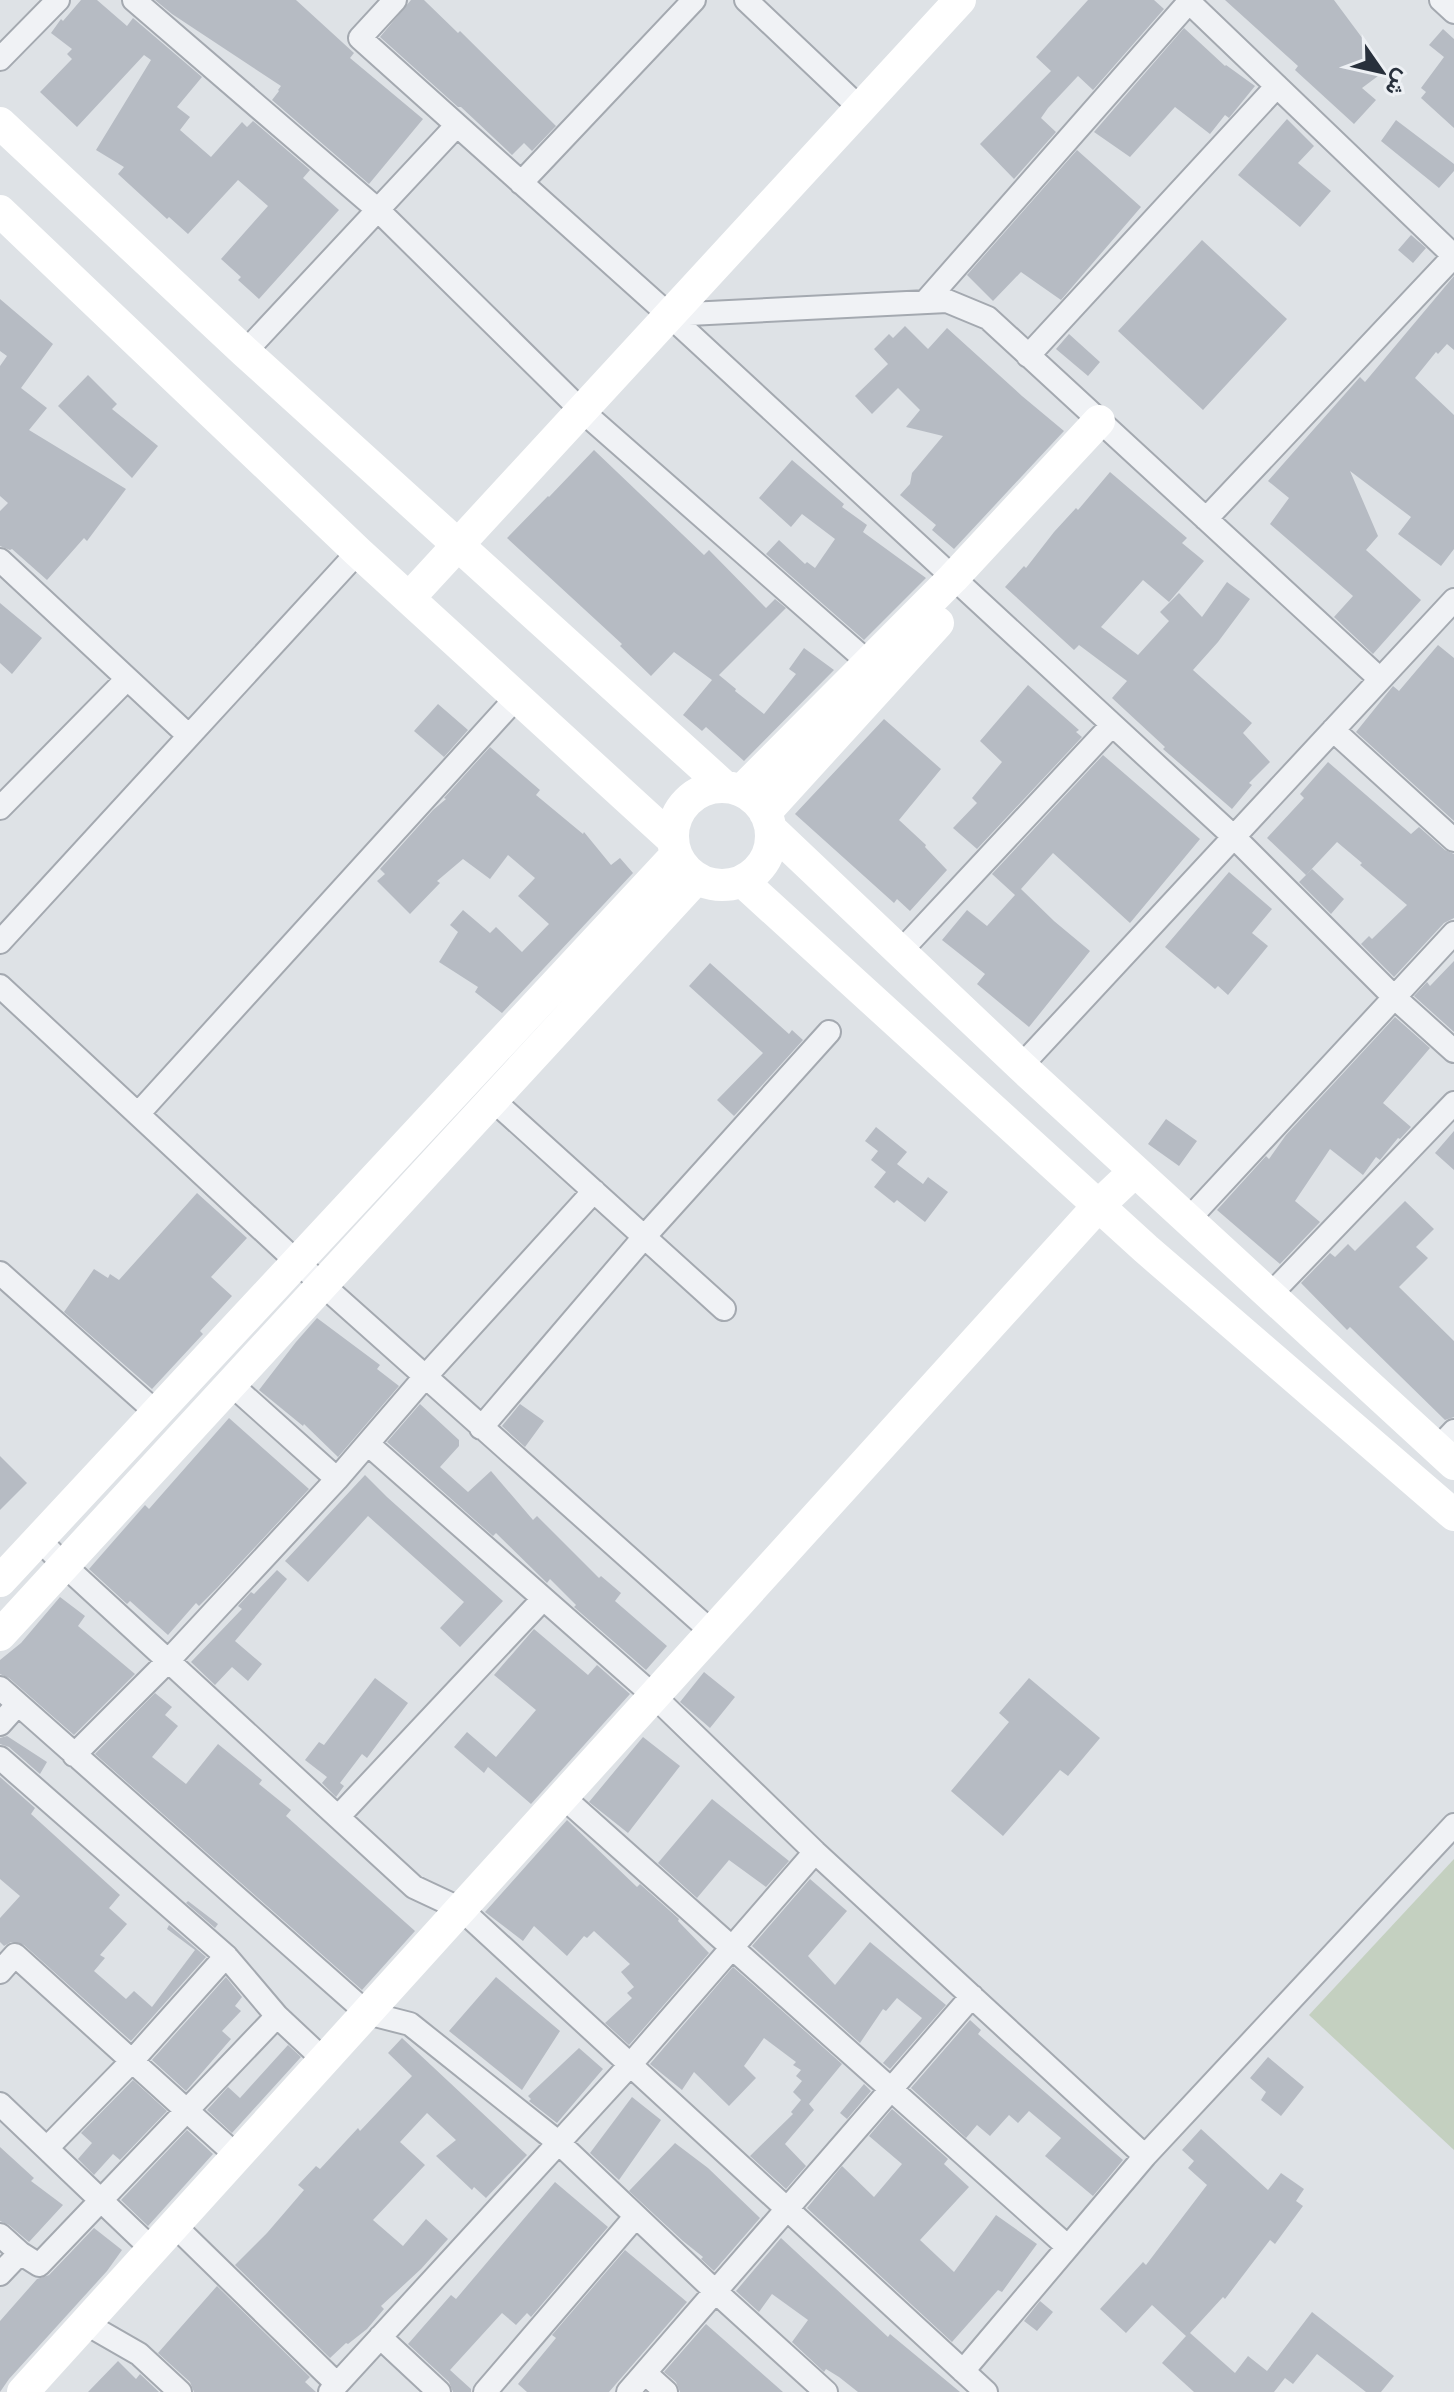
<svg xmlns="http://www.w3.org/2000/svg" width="1454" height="2392" font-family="Commissioner,Vazirmatn,sans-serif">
<rect width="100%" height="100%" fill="#dee2e6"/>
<path fill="#c4d0c0" d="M1454,1859v291l-145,-135z"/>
<path fill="#b6bbc3" d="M81,0h16l30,26 6,-8 69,59 -25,30 13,10 -10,13 31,27 31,-35 5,5 6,-6 57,49 -7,8 36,32 -80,89 -21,-19 3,-3 -20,-18 47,-53 -30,-26 -50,54 -19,-17 -2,2 -49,-45 6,-7 -28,-17 55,-90 -7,-5 -67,72 -37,-35 32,-33 -5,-5 5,-5 -21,-16 10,-14 2,2z
M155,0h141l58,53 -4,5 73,61 -54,65 -97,-84 7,-9 -1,-1 3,-4 -109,-72z
M411,0h13l34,33 2,-2 96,95 -24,25 -8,-8 -12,12 -51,-48h-3l-78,-70z
M1088,0h66l10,9 -71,81 -15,-14 -30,32 -7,10 15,14 -42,47 -34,-35 71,-73 -15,-14z
M1225,0h109l52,70 -24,18 14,12 -22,24 -59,-54 3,-4z
M1184,28l41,38 1,-1 29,21 -26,32 -4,-3 -15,19 -35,-27 -45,50 -36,-25z
M1443,29l11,10v89l-33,-30 5,-6 -5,-4 23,-31 -15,-12z
M1287,119l27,27 -16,17 33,28 -31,36 -62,-52z
M1396,120l58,44v7l-15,17 -58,-47z
M1077,150l64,57 -80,93 -40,-28 -28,29 -26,-26z
M1411,235l15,13 -13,15 -15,-13z
M1202,240l85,79 -84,91 -85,-79z
M1454,276v74l-7,-6 -9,10 -2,-2 -21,26 39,37v134l-13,17 -43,-32 13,-17 -61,-46 28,65 -12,14 55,50 -48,54 -39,-37 19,-21 -83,-72 19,-26 -21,-17 92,-104 5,5z
M0,299l53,45 -32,44 26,20 -18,22 97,59 -39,52 -3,-3 -37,42 -35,-31 -2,1 -10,-4v-35l8,-8 -8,-7v-130l7,-10 -7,-5z
M905,326l23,23 19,-21 75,68 42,35 -110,118 -22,-19 4,-5 -36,-30 10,-11 2,-11 31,-37 -37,-9 14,-17 -22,-22 -26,26 -17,-18 33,-32 -14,-15 15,-15 4,4z
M1069,334l31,28 -12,14 -32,-27z
M88,375l29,29 -5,5 46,37 -26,32 -74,-72z
M594,450l110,105 5,-5 57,58 9,-9 11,9 -67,67 17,14 -1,2 29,23 32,-40 -7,-5 15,-21 30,22 -90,91 -38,-34 -4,4 -19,-16 29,-35 -38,-28 -23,24 -31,-30 2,-2 -115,-106 41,-42 1,1z
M792,460l52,44 -2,3 25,18 -4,7 63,46 -62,62 -98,-86 13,-14 26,24 2,-2 8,6 20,-29 -33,-25 -11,13 -32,-29z
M1110,472l77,66 -5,5 22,18 -35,41 -26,-22 -42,47 37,28 31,-34 -9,-9 19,-19 23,24 25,-35 23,17 -32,43 -25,28 59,53 -9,10 27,29 -21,21 3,2 -20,24 -69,-60 2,-2 -53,-49 15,-17 -48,-36 -5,5 -69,-63 19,-21 2,2 28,-36 22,-24 2,2z
M0,603l42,35 -30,36 -12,-11z
M1438,645l16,13v163l-98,-89 37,-46 6,5z
M1028,685l51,45 -3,2 6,5 -105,112 -24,-21 24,-25 -5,-5 30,-36 -22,-21z
M438,704l30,26 -24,27 -30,-26z
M884,719l57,50 -42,51 27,25 -1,2 22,23 -37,41 -13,-12 -3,4 -99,-89z
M490,747l50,43 -4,5 47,39 1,-2 27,33 9,-7 13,15 -131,140 -27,-21 3,-5 -39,-25 19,-30 -8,-7 13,-15 27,23 6,-6 26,25 27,-28 -31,-28 17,-18 -27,-23 -18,24 -27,-20 -26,22 3,2 -30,31 -33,-33 8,-7 -5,-5 53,-59 13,-11 -2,-1z
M1103,755l97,84 -70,84 -77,-70 -32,36 33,32 36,30 -61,76 -52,-43 8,-10 -43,-34 25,-30 20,16 28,-31 -23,-21z
M1328,762l83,72 8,-7 26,23 9,4v64l-10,5 -50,54 -33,-33 8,-8 3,3 35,-34 -47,-40 2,-2 -25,-21 -31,33 -39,-37 37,-40 -4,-4z
M1312,869l32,30 -13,15 -32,-32z
M1229,872l43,37 -20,24 16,13 -40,49 -10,-9 -3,3 -50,-42z
M1454,961v71l-40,-36 13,-14 3,4z
M710,963l79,71 3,-4 11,10 -69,76 -17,-16 46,-47 -74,-67z
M1395,1017l35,31 -47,55 28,24 -11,12 -2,-1 -18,22 -4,-3 -13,18 -33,-26 -35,52 25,21 -40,42 -63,-54 49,-54 3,3 17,-24z
M1166,1119l31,22 -18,25 -31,-22z
M876,1127l31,25 -10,12 26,20 5,-7 20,15 -23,30 -28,-22 -3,3 -20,-16 12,-15 -15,-12 7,-9 -13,-10z
M1454,1131v39l-19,-17z
M197,1193l50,45 -36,39 21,19 -32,35 3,3 -51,55 -88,-77 30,-43 14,9 2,-4 9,6z
M1405,1201l29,28 -18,18 12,11 -29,29 55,54v76l-9,3 -95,-93 -3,3 -46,-47 29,-30 5,4 13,-13 7,7z
M317,1318l63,47 -3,4 22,17 -61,71 -34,-33 -1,2 -44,-36 37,-48z
M420,1404l39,36v6l-19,21 28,25 23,-21 42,49 4,-4 62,62 2,-2 20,17 -6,8 52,45 -21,24 -72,-63 2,-2 -26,-26 -3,4 -51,-50 -3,3 -106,-94z
M520,1404l24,17 -19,26 -23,-21z
M229,1418l80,71 -92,99 -18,18 -3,-3 -28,32 -38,-34 -3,3 -38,-35 56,-64 4,4z
M0,1456l27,27 -27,27z
M365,1475l22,22 116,104 -43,46 -20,-19 24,-26 -96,-86 -60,66 -23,-21z
M277,1570l10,9 -52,62 27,23 -14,17 -16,-14 -17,18 -24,-23 51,-53 -4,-3 13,-14 3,2z
M60,1597l25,19 -7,10 57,48 -61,61 -65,-57 -9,-4v-14l21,-17z
M534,1629l54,46 9,-10 33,29 -99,110 -43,-37 -4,6 -30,-26 13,-15 29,25 40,-47 -42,-35z
M704,1672l31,25 -25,31 -30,-26z
M375,1678l33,25 -41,55 -5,-4 -22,29 4,3 -8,11 -14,-14 5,-6 -22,-17 14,-18 5,3z
M1029,1678l71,60 -32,38 -8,-6 -57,66 -52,-45 58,-69 -10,-9z
M155,1693l17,14 -7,8 13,11 -26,31 34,27 32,-40 44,36 -3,4 32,26 -5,6 129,115 -53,59 -267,-236z
M7,1736l40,26 -7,12 -31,-27 -9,-3v-6z
M643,1737l37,29 -52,67 -39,-31z
M0,1777l35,31 -4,6 89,81 -11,13 18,16 -27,31 5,3 -11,13 32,28 8,-8 18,16 43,-57 -28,-21 2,-4 37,32 -75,84 -107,-96 -13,-3 -7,4 -4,-4v-24l20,-22 -20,-17z
M712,1799l77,62 -23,26 -37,-27 -32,38 -39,-35z
M567,1820l70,67 3,-3 39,35 -1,2 31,32 -80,92 -24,-22 27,-25 -5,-5 7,-6 -13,-15 9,-8 -36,-33 -7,7 -3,-2 -17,20 -33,-30 -11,15 -38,-29z
M810,1879l37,32 -39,45 27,29 35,-43 76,63 -56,64 -7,-6 39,-45 -25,-20 -11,13 -3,-2 -23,34 -108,-97z
M188,1901l30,23 -3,4 -29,-25z
M733,1967l109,97 -33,40 5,6 -29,34 21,22 -20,23 -36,-33 43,-42 -2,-2 10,-12 -8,-8 9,-11 -6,-5 5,-6 -8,-5 3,-3 -32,-24 -20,28 12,12 -27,28 -35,-34 -12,18 -32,-26z
M226,1977l16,20 -7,9 6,5 -19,20 9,8 -45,52 -34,-31z
M496,1977l64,54 -38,59 -73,-59z
M970,2020l11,10 -3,4 145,126 -30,36 -48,-40 16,-18 -32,-27 -11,12 -9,-8 -19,21 -13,-11 -11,13 -55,-50z
M402,2038l125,117 -41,43 -12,-11 -2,3 -36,-34 20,-16 -29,-27 -27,29 25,23 -52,55 30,26 23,-27 22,20 -27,30 -40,37 3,3 -17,20 -19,15 -2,-1 -16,15 -95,-93 32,-32 37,-43 -6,-5 18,-19 4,3 38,-41 2,3 52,-55 -24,-23z
M288,2045l13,12 -69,76 -25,-23 21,-23 12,11z
M579,2048l24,21 -46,54 -28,-22 2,-2 -3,-3z
M1268,2057l36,30 -23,29 -20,-16 5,-8 -16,-14z
M133,2080l34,31 -47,49 -7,-6 -19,21 -16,-16 14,-16 -11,-10z
M864,2084l7,7 -24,28 -7,-6z
M632,2097l29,23 -42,60 -29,-27z
M892,2109l56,50 -4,5 25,23 -49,53 34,32 42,-57 41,29 -35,48 -4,-2 -46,52 -145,-134 35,-42 32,31 28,-33 -33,-28z
M1201,2129l67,61 13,-17 23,16 -8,12 7,5 -28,38 -5,-4 -45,59 -2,-2 -33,36 45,40 13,-17 19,15 45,-59 82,64 -13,16h-15l-49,-38 -24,30 -8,-6 -11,14h-80l-32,-29 24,-27 -34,-31 -26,28 -26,-24 43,-47 3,3 61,-80 -19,-17 6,-7 -12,-11z
M187,2130l26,24 -65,72 -27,-26z
M675,2143l33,25 52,50 -46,53 -13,-12 2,-2 -20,-16 -54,-50z
M0,2147l34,31 -3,3 32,24 -34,37 -20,-17 -9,-4z
M555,2182l53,45 -77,90 -4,-4 -11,12 -14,-12 -52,57 21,19v3h-18l-4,-10 -41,-38 43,-49 5,4z
M94,2228l28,22 -15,21 -98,108 -9,13v-71l37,-42 12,-4z
M781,2238l107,99 2,-3 70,58h-102l-19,-15 -13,-8 -2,3 -32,-30 16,-22 -36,-26 -13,18 -23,-21z
M625,2250l62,52 -78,90h-82l-9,-8 38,-46 -4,-3z
M217,2286l93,91 -5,5 11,10h-122l-4,-10 -32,-29z
M1040,2301l13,11 -16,19 -13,-10z
M706,2324l77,68h-103l-4,-10 -12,-10z
M118,2361l18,18 4,-5 19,18h-71z"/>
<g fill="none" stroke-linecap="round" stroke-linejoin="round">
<g stroke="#a4a9b0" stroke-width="26">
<path id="street" d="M134,0l244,210 203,200 288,253
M395,0l-35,38 309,277 565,522 160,160 60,54
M746,0l114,108
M1187,0l267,256 -248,263
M1441,0l13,12
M0,59l58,-59
M521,183l173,-183
M925,302l264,-300
M669,315l278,-14 41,17 392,361
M245,352l212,-227
M1028,356l249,-270
M0,560l189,176
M1333,730l121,110
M0,808l127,-129
M0,942l358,-390
M900,952l212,-227
M0,986l297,276 415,370
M1021,1066l433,-466
M493,1100l231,209
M138,1114l379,-417
M1188,1220l266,-287
M0,1273l157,140
M1270,1295l184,-192
M231,1384l106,95
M481,1428l164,-192 184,-204
M369,1445l285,251 161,156 330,304
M1437,1449l17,-18
M39,1539l25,26 350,322 47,22 525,483
M0,1688l367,325 43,11 149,119 157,149 110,100
M0,1724l18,-20
M74,1755l94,-94 169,-182 87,-101 170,-187
M0,1758l226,198 51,60 47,44
M563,1797l505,450
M338,1817l205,-218
M0,1972l15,-17 222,201
M0,2104l152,145
M47,2148l85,-87 94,-105
M174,2225l163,159
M0,2235l20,18 19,12 238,-249
M0,2274l20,-21
M85,2323l54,31 41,38
M380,2337l59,55
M963,2371l182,-215 309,-331
M645,2373l21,19
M330,2392l300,-327 185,-213
M485,2392l151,-176
M628,2392l344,-396"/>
</g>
<use href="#street" stroke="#f0f2f5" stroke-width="22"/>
<path stroke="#fff" stroke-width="32" d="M0,123l245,229 480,435
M0,211l358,341 315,288
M409,598l551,-598
M673 836a49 49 0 1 1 98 0a49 49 0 1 1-98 0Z
M741,791l212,-213 146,-157
M765,813l173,-190
M771,829l250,237 433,398
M742,881l404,368 308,266
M0,1581l676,-726
M0,1635l696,-756
M23,2392l1076,-1187 36,-34"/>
</g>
<g transform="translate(1382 72) rotate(124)" stroke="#edf0f4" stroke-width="6" paint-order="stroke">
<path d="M0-6L14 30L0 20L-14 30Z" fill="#28303c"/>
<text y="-12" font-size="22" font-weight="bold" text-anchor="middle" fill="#28303c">ش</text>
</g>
</svg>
